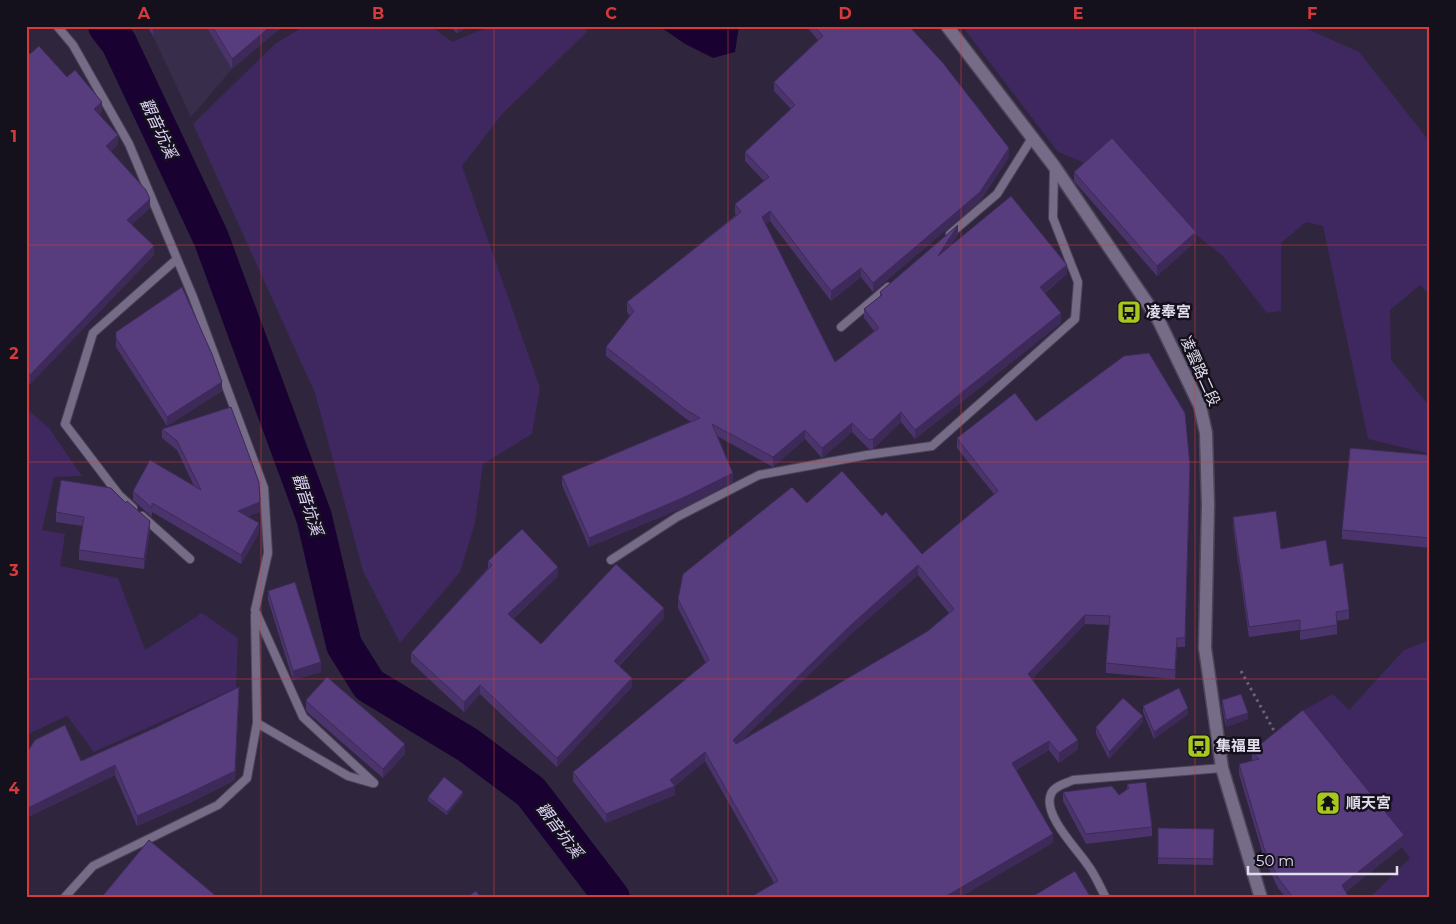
<svg xmlns="http://www.w3.org/2000/svg" width="1456" height="924" font-family="Montserrat,'Noto Sans TC',sans-serif">
<rect width="100%" height="100%" fill="#2f263d"/>
<path fill="#382d4a" d="M147,26h138l-11,7 -42,36 -41,48 -38,-81z"/>
<path fill="#3f275f" d="M305,26h126l21,16 39,-16h91l6,5 -85,82 -41,53 78,222 -8,46 -49,30 -8,59 -15,49 -60,71 -37,-72 -48,-178 -122,-269 83,-81z
M962,26h339l58,26 71,90v153l-10,-10 -30,25 1,50 39,47v47l-62,-15 -45,-213 -17,-4 -25,21v68l-14,2 -45,-58 -99,-76 -65,-27z
M26,408l23,20 33,48 -28,1 -12,53 23,4 -5,32 58,12 27,72 57,-37 36,25 -2,50 -142,64 -27,-36 -41,19z
M1430,640v258h-61l41,-40 -108,-147 31,-17 16,16 55,-60z"/>
<path fill="#190231" d="M659,26h80l-4,26 -22,6 -28,-14z"/>
<g fill="none" stroke-linecap="round" stroke-linejoin="round">
<path stroke="#190231" stroke-width="36" d="M106,26l13,17 92,195 103,279 30,128 25,40 99,60 63,47 81,106"/>
<g stroke="#4c4458" stroke-width="10">
<path id="lane" d="M57,26l16,19 56,99 64,153 71,191 4,65 -13,57 48,107 71,66
M950,234l47,-40 35,-56
M841,327l47,-40
M133,508l-14,-13 -54,-71 28,-91 84,-74
M142,516l48,43
M611,560l66,-43 82,-42 108,-20 65,-9 143,-127 3,-37 -25,-64 1,-50
M255,615l2,108
M64,898l29,-32 125,-61 29,-27 10,-55 91,53 24,7
M1106,898c-6,-11 -11,-24 -19,-34 -10,-15 -45,-50 -36,-70 3,-8 14,-10 22,-14l149,-12"/>
</g>
<g stroke="#4c4458" stroke-width="15">
<path id="secondary" d="M947,26l107,140 104,153 42,87 6,27 2,72 -3,143 17,120 39,130"/>
</g>
<path stroke="#6b6478" stroke-width="3" stroke-dasharray="2.5 4" stroke-linecap="butt" d="M1241,671l36,65"/>
<use href="#lane" stroke="#766c88" stroke-width="8"/>
<use href="#secondary" stroke="#766c88" stroke-width="12"/>
</g>
<path fill="#4b346c" fill-rule="evenodd" d="M147,26h19l-13,10z
M206,26h79l-11,7 -42,36z
M449,26h23l-15,7z
M806,26h103l100,131 -29,44 -107,91 -12,-15 -30,24 -61,-80 -5,3 70,138 39,-31 -10,-13v-9l16,-13v-4l78,-57 -7,10 116,29 -22,19 16,30 -146,116 -14,-17 -28,27h-4l-17,-17 -30,26 -17,-19 -32,28 -56,-31 16,46 -46,24 -98,41 -27,-62v-9l129,-54 -6,-4 -79,-62v-9l24,-31 -3,-4v-10l109,-87 -1,-1v-10l29,-23 -19,-20v-9l46,-43 -17,-18v-9l44,-42z
M26,50l4,4 37,23 35,34 -3,3 19,30 -7,7 39,57 -18,16 22,31 -124,129 -4,-2z
M1074,172l122,69 -39,35 -83,-95z
M116,332l106,59 -55,35 -51,-79z
M1036,421l154,54 -5,172h-8l-2,32 -69,-6v-10l3,-38 -24,-1 -53,55 46,70 -19,14 -10,-13 -33,20 37,73 -279,40 -69,-122 -30,25v9l-69,28 -33,-42v-9l133,-109 -28,-55v-9l129,-96 75,13 40,38 72,-60 -37,-46v-10zM918,575l31,38 -21,18 -186,109 110,-107z
M162,429l98,83 -13,4 12,17 -18,31 -89,-52v5l-19,-17v-9l61,-5 -17,-36 -15,-12z
M1430,455v93l-88,-9v-9z
M61,480l89,50 -6,39 -65,-9v-10l4,-24 -27,-4v-10z
M1233,517l48,32 49,17 19,44v9l-12,2v13l-37,6v-10l-51,7 -16,-111z
M488,561l70,15 -45,43 28,25 123,-26 -45,48 13,21 -75,80 -77,-73 -16,18 -53,-50v-9l77,-85z
M268,591l53,81 -28,8 -25,-80z
M239,697l-4,83 -48,24 -50,22 -22,-51 -89,43v-64l55,7z
M306,700l99,54 -22,24 -76,-66 -1,-2z
M1222,700l26,19 -22,8 -4,-20z
M1143,706l45,8 -34,25 -11,-27z
M1143,722l-34,37 -13,-25v-7z
M1252,751l152,94 -58,47 3,6h-63l-8,-10 -14,-30 -25,-84v-10l13,-3z
M1127,784l25,43v9l-66,8 -23,-43v-9l56,3 8,-5z
M463,795l-16,20 -19,-14v-4z
M1158,828l56,1 -1,36 -55,-1z"/>
<path fill="#3d2a58" d="M153,26h13l-13,10z
M271,26h14l-11,7 -42,36v-10z
M457,26h15l-15,7z
M102,102v9l-8,8v-10z
M118,135v9l-12,11v-9z
M1009,148v9l-29,44 -107,91v-9z
M150,199v9l-23,21v-9z
M770,211v10l-8,5v-9z
M958,225v10l-20,30v-9z
M1196,232v9l-39,35v-10z
M154,246v9l-124,129v-9z
M1067,265v9l-27,22v-9z
M861,268v9l-30,24v-10z
M1061,313v10l-146,116v-9z
M222,382v9l-55,35v-9z
M901,412v10l-28,27v-10z
M852,423v9l-30,26v-10z
M805,430v9l-32,28v-10z
M733,473v9l-46,24 -98,41v-9z
M260,502v10l-22,8v-9z
M150,521v9l-6,39v-10z
M259,523v10l-18,31v-9z
M918,565v10l-66,58 -119,116v-9l119,-116z
M558,567v9l-50,47v-9z
M664,608v10l-50,52v-9z
M1085,615v9l-57,59v-9z
M1177,638v9l-2,32v-9z
M321,662v10l-28,8v-9z
M632,678v9l-75,80v-9z
M480,685v9l-16,18v-10z
M239,687l-4,93 -48,24 -50,22v-10z
M1188,708v6l-34,25v-7z
M1248,713v6l-22,8v-7z
M1143,716v6l-34,37v-7z
M1078,740v9l-19,14v-10z
M1049,741v9l-37,23v-10z
M405,744v10l-22,24v-9z
M705,752v9l-30,25v9l-69,28v-9l64,-34z
M115,765v10l-89,43v-9z
M463,792v3l-16,20v-3z
M1053,834v9l-94,55h-16z
M1404,835v10l-62,50v-10z"/>
<path fill="#573c7e" stroke="#3d2a58" fill-rule="evenodd" d="M212,26h59l-39,33z
M814,26h95l34,37 66,85 -29,44 -107,91 -12,-15 -30,23 -61,-80 -8,6 73,145 44,-34 -15,-19 18,-14 -2,-3 78,-67 -20,31 73,-60 56,69 -27,22 21,26 -146,117 -14,-18 -28,27 -4,1 -17,-17 -30,25 -17,-18 -32,27 -61,-33 21,49 -46,23 -98,42 -27,-62 138,-58 -15,-9 -79,-62 28,-36 -7,-9 114,-90 -6,-8 34,-27 -24,-25 50,-47 -21,-23 49,-46z
M39,46l28,31 8,-7 27,32 -8,7 24,26 -12,11 40,44 4,9 -23,21 27,26 -124,129 -4,-2v-323l4,4z
M1112,138l84,94 -39,34 -83,-94z
M182,287l30,67 10,28 -55,35 -51,-79v-6z
M1149,353l36,60 5,52 -5,173h-8l-2,32 -69,-7 4,-47 -25,-1 -57,59 50,66 -19,13 -10,-12 -37,22 41,71 -110,64h-194l29,-17 -73,-129 -35,28 5,6 -69,28 -33,-42 136,-112 -31,-61 5,-25 109,-87 15,16 35,-32 40,45 4,-4 36,42 76,-63 -41,-53 58,-45 21,28 88,-65zM918,565l36,44 -26,22 -192,113 -3,-4 119,-116z
M231,407l28,75 1,20 -22,9 21,12 -18,32 -89,-52v5l-19,-17 17,-31 51,30 -24,-49 -15,-12z
M1350,448l80,7v83l-88,-8z
M61,480l50,8 15,15 1,-2 23,20 -6,38 -65,-9 5,-33 -28,-5z
M1276,511l5,38 45,-9 4,26 13,-3 6,47 -13,2 1,13 -37,6v-11l-51,7 -16,-110z
M522,529l36,38 -50,47 33,30 75,-80 48,44 -50,53 18,17 -75,80 -77,-73 -16,17 -53,-49 81,-88 -4,-4z
M295,582l26,80 -28,9 -25,-80z
M327,677l78,67 -22,25 -76,-67 -1,-2z
M239,687l-4,84 -48,23 -50,22 -22,-51 -89,44v-55l9,-14 30,-15 16,36 76,-34z
M1179,688l9,20 -34,24 -11,-26z
M1241,694l7,19 -22,7 -4,-20z
M1123,698l20,18 -34,36 -13,-25z
M1303,710l101,125 -62,50 7,13h-59l2,-2 -14,-18 -14,-30 -25,-84 20,-5 -7,-8z
M444,777l19,15 -16,20 -19,-15z
M1146,782l6,45 -66,7 -23,-42 49,-6 7,9 10,-7 -2,-4z
M1158,828l56,1 -1,30 -55,-1z
M149,840l67,56 -2,2h-113z
M1075,871l16,27h-61z
M476,891l5,7h-15z"/>
<path fill="none" stroke="#d73a3c" stroke-width="1" stroke-opacity="0.55" d="M261,26v872M494,26v872M728,26v872M961,26v872M1195,26v872M26,245h1404M26,462h1404M26,679h1404"/>
<defs>
<g id="bus-square" transform="scale(1.25)"><rect x="-9" y="-9" width="18" height="18" rx="4" fill="#a7c71e" stroke="#15111c"/><path d="M-5-6H5V4H4V6H2V4H-2V6H-4V4H-5ZM-3.5-4V0h7V-4ZM-3.5 1.2v1.5H-2V1.2ZM2 1.2v1.5H3.5V1.2Z" fill="#111"/></g>
<g id="temple-square" transform="scale(1.25)"><rect x="-9" y="-9" width="18" height="18" rx="4" fill="#a7c71e" stroke="#15111c"/><path d="M0-6L5-2H3V0L6.5 2.5H4V6H1.5V3h-3V6H-4V2.5H-6.5L-3 0V-2H-5Z" fill="#111"/></g>
</defs>
<g fill-rule="evenodd">
<use href="#bus-square" x="1129" y="312"/>
<use href="#bus-square" x="1199" y="746"/>
<use href="#temple-square" x="1328" y="803"/>
</g>
<g text-anchor="middle" stroke-width="5" stroke-linejoin="round" paint-order="stroke">
<g font-size="15" font-weight="bold" fill="#e2ddec" stroke="#15111c" text-anchor="start">
<text x="1146" y="317">凌奉宮</text>
<text x="1216" y="751">集福里</text>
<text x="1346" y="808">順天宮</text>
</g>
<g font-size="15" fill="#e2ddec" stroke="#15111c">
<text transform="translate(1200 371) rotate(66)" y="5">凌雲路二段</text>
</g>
<g font-size="16" font-style="italic" fill="#e0d3fa" stroke="#15111c">
<text transform="translate(159 128) rotate(65)" y="6">觀音坑溪</text>
<text transform="translate(308 504) rotate(72)" y="6">觀音坑溪</text>
<text transform="translate(560 830) rotate(53)" y="6">觀音坑溪</text>
</g>
</g>
<rect width="1456" height="924" fill="none" stroke="#15111c" stroke-width="55"/>
<path d="M1248 866v8h149v-8" fill="none" stroke="#e2ddec" stroke-width="2.5"/>
<text x="1256" y="866" font-size="15" fill="#e2ddec" stroke="#15111c" stroke-width="4" paint-order="stroke">50 m</text>
<rect x="28" y="28" width="1400" height="868" fill="none" stroke="#d73a3c" stroke-width="2"/>
<g font-size="16" text-anchor="middle" font-weight="bold" fill="#d73a3c">
<text x="144" y="19">A</text>
<text x="378" y="19">B</text>
<text x="611" y="19">C</text>
<text x="845" y="19">D</text>
<text x="1078" y="19">E</text>
<text x="1312" y="19">F</text>
<text x="14" y="142">1</text>
<text x="14" y="359">2</text>
<text x="14" y="576">3</text>
<text x="14" y="794">4</text>
</g>
</svg>
